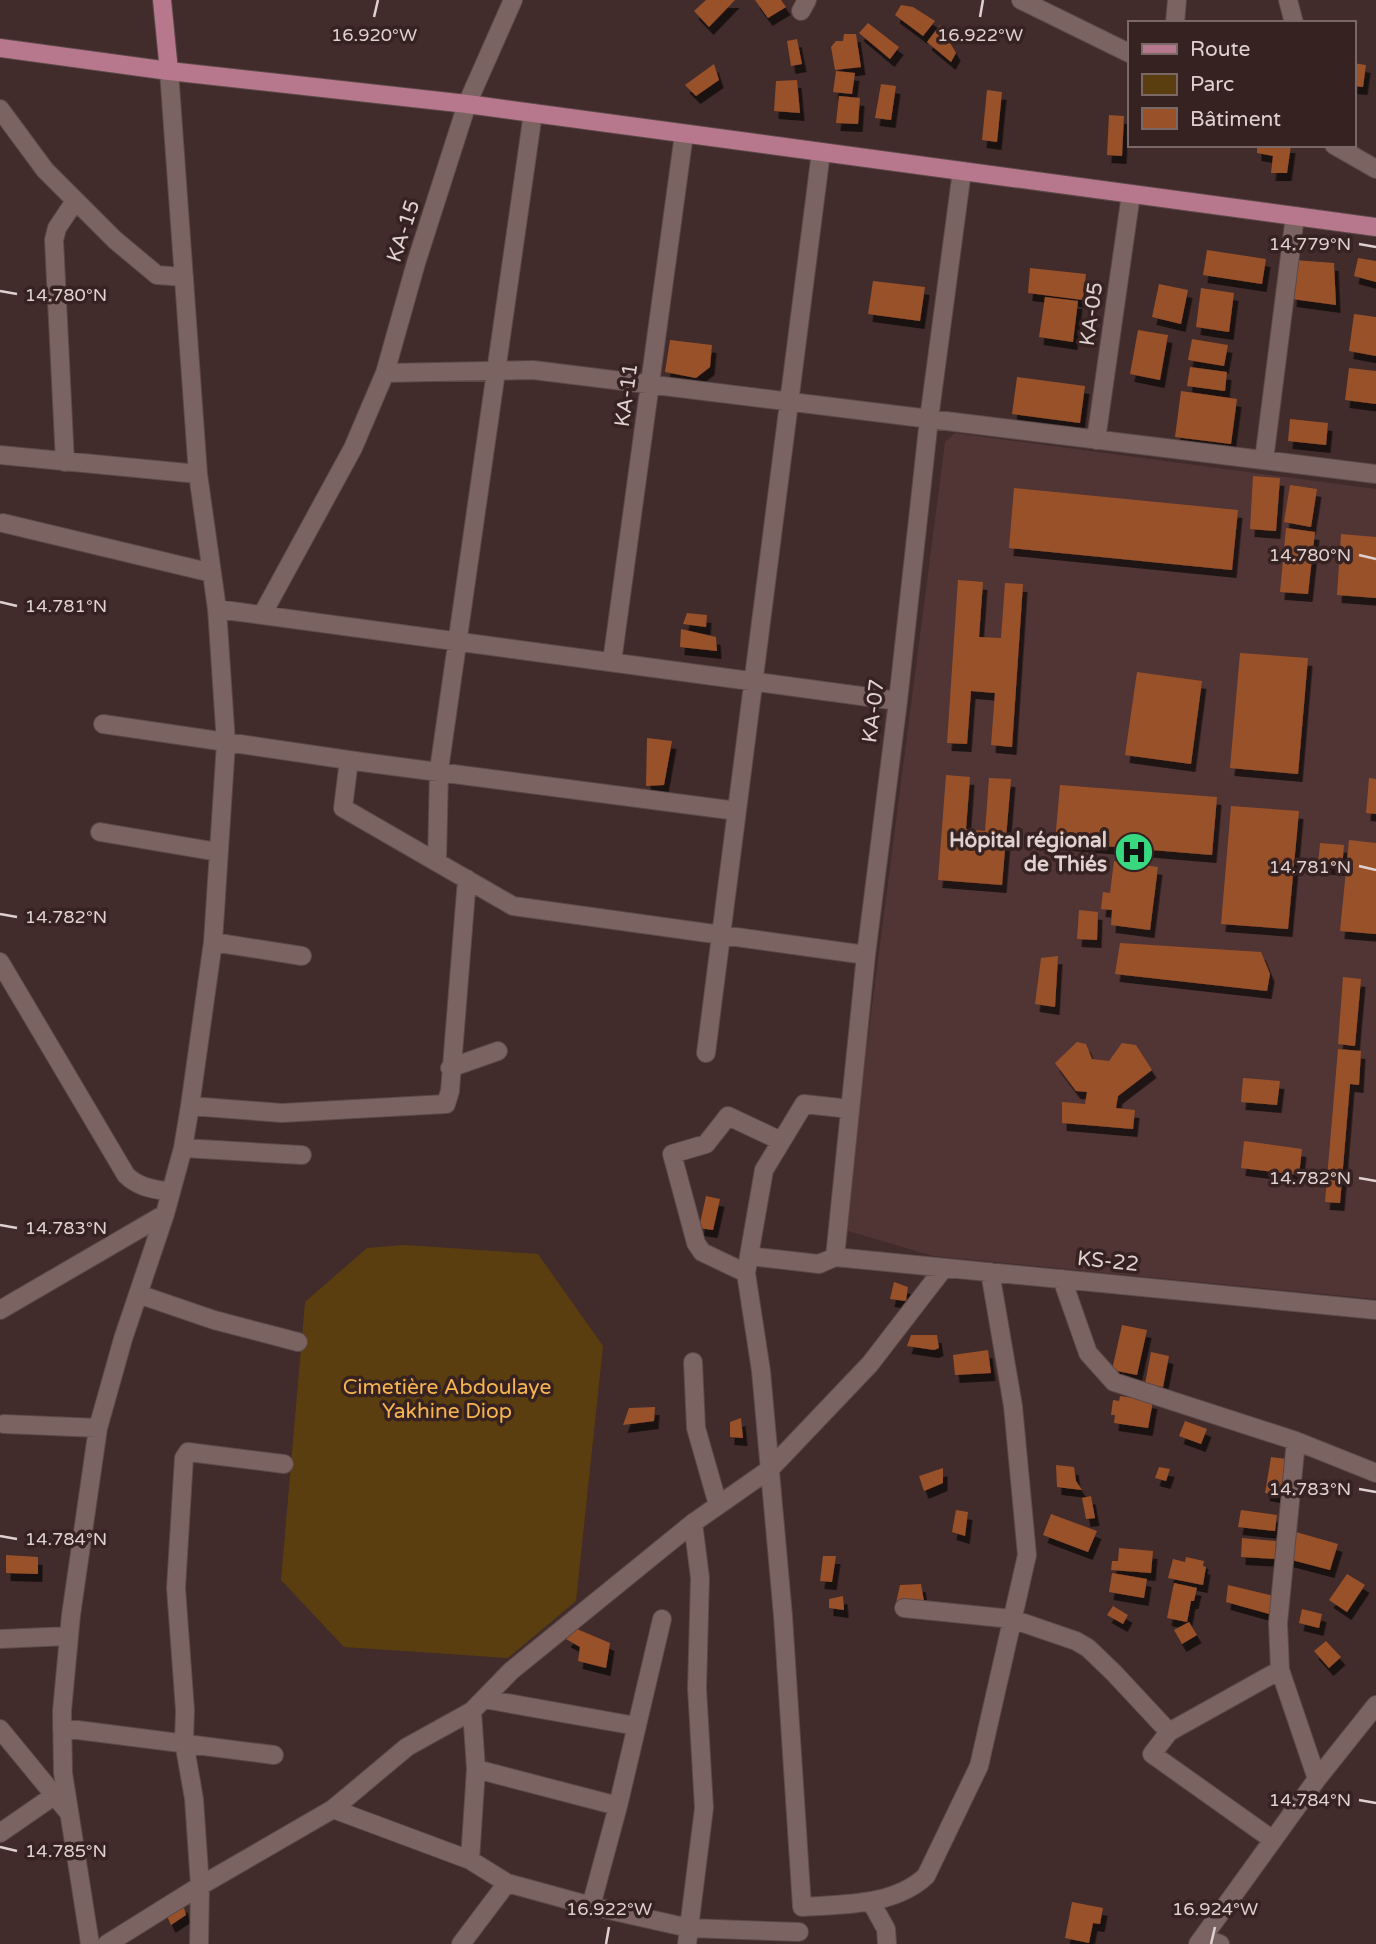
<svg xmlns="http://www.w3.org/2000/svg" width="1376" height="1944" font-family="'Varela Round',sans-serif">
<defs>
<filter id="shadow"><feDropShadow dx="4.5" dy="8" stdDeviation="0" flood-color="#0009"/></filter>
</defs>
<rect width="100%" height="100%" fill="#412b2b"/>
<path fill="#513434" d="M955,433l421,56v810l-443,-43 -85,-25 -3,-16 100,-773z"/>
<path fill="#5b3e0f" d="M404,1245l134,9 65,92 -27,255 -68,57 -164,-11 -63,-67 24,-278 62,-54z"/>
<path fill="#99512a" filter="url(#shadow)" d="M706,0h29l-26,27 -15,-16z
M755,0h26l5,7 -18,11z
M901,5l12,2 22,14 -12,15 -28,-21z
M868,23l31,24 -9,12 -31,-26z
M940,25l16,28 -5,9 -24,-20z
M844,34h12l5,33 -26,3 -4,-23 5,-6h7z
M797,39l5,25 -11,2 -4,-25z
M1353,63l13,2 -3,22 -10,-1z
M714,64l5,16 -23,16 -11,-11z
M836,71l19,2 -3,21 -19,-2z
M797,80l3,33 -26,-2 2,-30z
M881,84l15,2 -5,34 -16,-2z
M987,90l15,2 -5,50 -15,-2z
M839,96l21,2 -2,26 -22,-1z
M1109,115l15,1 -2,40 -15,-1z
M1257,145h34l-4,28h-16l2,-17 -16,-3z
M1207,250l59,9 -4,25 -59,-9z
M1358,258l18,3v21l-22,-6z
M1295,260l39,3 2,42 -44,-6z
M1030,268l56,6 -3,26 -55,-7z
M873,281l52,6 -5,34 -52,-7z
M1159,284l29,6 -7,34 -29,-7z
M1201,288l33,5 -5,39 -33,-5z
M1045,297l33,4 -5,41 -34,-5z
M1354,314l22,3v39l-27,-5z
M1138,330l30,5 -8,45 -30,-6z
M1192,339l36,6 -4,21 -36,-6z
M670,340l42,5 -2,22 -14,11 -31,-6z
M1190,367l37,5 -2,19 -38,-5z
M1349,368l27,3v33l-31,-4z
M1017,377l68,9 -5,37 -68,-9z
M1181,391l56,8 -6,45 -56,-7z
M1290,419l38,4 -2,22 -38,-4z
M1253,476l27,2 -4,53 -26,-2z
M1290,485l27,4 -6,38 -27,-5z
M1014,488l224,22 -6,60 -223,-22z
M1286,528l29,4 -7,62 -28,-2z
M1341,534l35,3v61l-39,-3z
M958,580l25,2 -4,55 22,1 4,-55 18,1 -11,163 -21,-2 4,-52 -24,-2 -4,53 -20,-1z
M687,613l20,2 -1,12 -23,-3z
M681,629l35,8 1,14 -37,-4z
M1240,653l68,5 -10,116 -68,-6z
M1137,672l65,9 -11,83 -66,-9z
M647,738l25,3 -8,44 -18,1z
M946,775l24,2 -4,52 19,2 4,-53 22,1 -9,106 -64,-5z
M1369,778l7,1v35l-10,-1z
M1060,785l157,12 -5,58 -157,-13z
M1231,806l68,5 -11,118 -67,-5z
M1349,840l27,3v91l-36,-3z
M1320,843l24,2 -2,23 -24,-2z
M1114,861l44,6 -8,63 -39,-5 1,-15 -11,-1 2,-17 7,1z
M1079,910l19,2 -1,28 -20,-1z
M1120,943l141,9 9,22 -3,17 -152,-17z
M1058,956l-3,51 -20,-3 6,-46z
M1343,977l18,2 -6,67 -17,-2z
M1077,1042l9,2 6,15 17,2 13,-18 14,2 16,25 -34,26 -2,12 19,2 -2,19 -71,-6v-21l23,2 2,-12 -11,-1 -21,-28z
M1338,1049l23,2 -2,34 -9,-1 -10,119 -15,-1z
M1243,1078l37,3 -3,24 -36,-3z
M1244,1141l58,8 -3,26 -58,-7z
M706,1196l14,3 -7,31 -14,-2z
M894,1282l14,5 -2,14 -16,-2z
M1122,1325l25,5 -10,45 -25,-5z
M911,1335h26l2,13 -5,2 -27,-4z
M988,1350l3,23 -36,2 -2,-20z
M1151,1352l18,4 -6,31 -18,-3z
M1120,1396l33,5 -5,27 -34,-5 1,-8h-4l2,-15 6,1z
M655,1407l-1,14 -31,4 6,-17z
M741,1418l2,20 -13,-1v-15z
M1185,1421l22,8 -6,15 -22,-8z
M1271,1457l16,2 -6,37 -16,-3z
M1056,1465l18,2 2,14 6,9 -25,-3z
M1159,1467l11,2 -4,12 -11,-3z
M943,1468v15l-19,8 -5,-15z
M1091,1496l4,22 -9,1 -4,-21z
M956,1510l12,2 -3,24 -13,-4z
M1241,1510l36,5 -2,16 -37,-4z
M1051,1514l46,17 -9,21 -45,-17z
M1296,1532l42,12 -8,26 -42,-11z
M1242,1538l34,3 -1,18 -34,-2z
M1119,1548l34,3 -2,22 -40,-3 1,-9h6z
M6,1555l32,2v17l-32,-1z
M823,1556h13l-4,26 -12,-1z
M1186,1557l18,4 -1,5 3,1 -3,18 -35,-7 5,-19 12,3z
M1112,1573l35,6 -3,19 -35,-6z
M1347,1574l18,11 -18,27 -18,-12z
M1174,1583l23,5 -3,13h-3l-4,21 -20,-4z
M921,1584l4,23 -29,-4 4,-18z
M1228,1585l46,11 -1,19 -47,-13z
M843,1596l1,14 -15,-2v-9z
M1113,1606l15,9 -5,9 -16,-9z
M1302,1609l20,5 -3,14 -20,-5z
M1189,1622l8,13 -15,9 -8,-14z
M577,1629l33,14 -4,25 -28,-7 2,-14 -14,-8z
M1326,1641l15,16 -12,11 -15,-17z
M1072,1902l31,6 -3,16 -7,-1 -4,20 -24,-5z
M183,1904l3,11 -15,10 -4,-9z"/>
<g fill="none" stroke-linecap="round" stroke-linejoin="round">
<g stroke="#5b4948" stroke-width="20">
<path id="minor" d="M1021,0l108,53
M1288,0l6,23
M801,11l6,-11
M1175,23l2,-23
M0,109l45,61 70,70 42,35 27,2
M1334,145l42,24
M385,373l148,-3 843,104
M1096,440l35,-246
M0,455l198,19
M1264,460l31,-244
M65,462l-11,-222 3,-12 18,-27
M3,523l209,50
M217,609l681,92
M262,615l91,-167 32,-75 31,-110 51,-159 46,-104
M612,662l72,-528
M103,724l259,38 375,49
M349,760l-6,48 170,98 353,49
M100,832l118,20
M437,862l2,-92 94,-657
M213,942l89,14
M0,962l126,213c13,13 28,14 45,17
M706,1053l115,-901
M450,1068l48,-17
M190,1106l92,7 164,-9 4,-13 17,-212
M850,1109l-46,-5 -40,66 -18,103 15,98 22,245 19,291c42,-3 92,-1 124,-31l53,-110 48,-211 -14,-149 -23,-134
M183,1148l119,7
M749,1256l70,8 16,-7 541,53
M835,1257l31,-302 32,-254 31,-282 33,-248
M746,1273l-44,-21 -6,-9 -24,-89 34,-10 22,-28 53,25
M1062,1279l26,74 26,29 182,59 80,32
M138,1294l76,26 84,22
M0,1310l165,-96
M693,1362l3,66 22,77
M4,1424l94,4
M1296,1441l-18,182 2,47 37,109
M904,1608l108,11 64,22 12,7 26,25 55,59
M0,1639l69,-3
M484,1699l152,27
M472,1711l4,58 142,37
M62,1728l212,27
M0,1729l69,84
M333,1809l137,51 37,23 84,23 98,22 110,4
M0,1833l55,-38
M1273,1840l-121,-86 17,-22 111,-62
M470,1860l6,-91
M871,1902l15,27 1,15
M591,1906l27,-100 44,-187
M1203,1938l17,6
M90,1944l-27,-171 -1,-62 9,-96 27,-187 25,-89 42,-125 18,-66 7,-42 23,-164 13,-199 -9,-134 -19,-135 -29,-403
M107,1944l93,-58 133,-77 74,-62 65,-36 39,-40 182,-148 77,-54 100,-105 74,-96
M199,1944l1,-58 -6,-87 -10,-57 1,-32 -9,-122 8,-130 4,-6 96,12
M461,1944l46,-61
M687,1944l17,-136 -7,-120 3,-110 -7,-55
M1198,1944l119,-165 59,-74"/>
</g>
<g stroke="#5b4948" stroke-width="20">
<path id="major" d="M162,0l7,71
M0,48l169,23 298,33 909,123"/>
</g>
<use href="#minor" stroke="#7b6362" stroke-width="18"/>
<use href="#major" stroke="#b7778d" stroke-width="18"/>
</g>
<path fill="none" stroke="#dfd1d0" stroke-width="2.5" d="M374,17l4,-17M980,17l3,-17M1359,244l17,3M0,291l17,3M1359,555l17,4M0,602l17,4M1359,866l17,4M0,914l17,3M1359,1178l17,3M0,1225l17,3M1359,1489l17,3M0,1536l17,3M1359,1800l17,3M0,1847l17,4M606,1944l3,-17M1211,1944l4,-17"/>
<defs>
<g id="hospital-disc" transform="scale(2.0125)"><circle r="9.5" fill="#37d880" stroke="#362221"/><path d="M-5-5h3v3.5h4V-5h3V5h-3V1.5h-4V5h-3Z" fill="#111"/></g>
</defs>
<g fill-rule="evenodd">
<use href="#hospital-disc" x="1134" y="852"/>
</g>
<g text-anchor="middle" stroke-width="7" stroke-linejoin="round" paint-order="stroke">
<g font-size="21" fill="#dfd1d0" stroke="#362221">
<text transform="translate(403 231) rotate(-72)" y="7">KA-15</text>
<text transform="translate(1091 314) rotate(-82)" y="7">KA-05</text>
<text transform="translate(626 395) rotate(-82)" y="7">KA-11</text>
<text transform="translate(873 711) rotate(-83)" y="7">KA-07</text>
<text transform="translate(1108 1261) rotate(6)" y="7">KS-22</text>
</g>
<g font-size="21" font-weight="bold" fill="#dfd1d0" stroke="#362221" text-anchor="end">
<text x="1107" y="847">Hôpital régional<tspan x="1107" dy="24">de Thiés</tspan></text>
</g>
<g font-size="21" fill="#f8b44f" stroke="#362221">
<text x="447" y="1394">Cimetière Abdoulaye<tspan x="447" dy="24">Yakhine Diop</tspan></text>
</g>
</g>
<g font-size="18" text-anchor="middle" fill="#dfd1d0" stroke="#362221" stroke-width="7" stroke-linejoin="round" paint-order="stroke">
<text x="374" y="41">16.920°W</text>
<text x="980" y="41">16.922°W</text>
<text x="1310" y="250">14.779°N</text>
<text x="66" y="301">14.780°N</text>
<text x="1310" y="561">14.780°N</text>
<text x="66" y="612">14.781°N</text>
<text x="1310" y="873">14.781°N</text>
<text x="66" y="923">14.782°N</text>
<text x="1310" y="1184">14.782°N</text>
<text x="66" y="1234">14.783°N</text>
<text x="1310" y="1495">14.783°N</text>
<text x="66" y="1545">14.784°N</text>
<text x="1310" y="1806">14.784°N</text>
<text x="66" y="1857">14.785°N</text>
<text x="609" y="1915">16.922°W</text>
<text x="1215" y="1915">16.924°W</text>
</g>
<rect x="1128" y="21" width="228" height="126" fill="#362221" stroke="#7a6867" stroke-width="2"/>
<rect x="1142" y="44" width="35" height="10" fill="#b7778d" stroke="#7a6867" stroke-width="2"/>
<text x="1190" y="56" font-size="21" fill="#dfd1d0">Route</text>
<rect x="1142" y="74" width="35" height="21" fill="#5b3e0f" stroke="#7a6867" stroke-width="2"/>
<text x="1190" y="91" font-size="21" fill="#dfd1d0">Parc</text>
<rect x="1142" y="108" width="35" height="21" fill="#99512a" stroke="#7a6867" stroke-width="2"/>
<text x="1190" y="126" font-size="21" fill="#dfd1d0">Bâtiment</text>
</svg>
